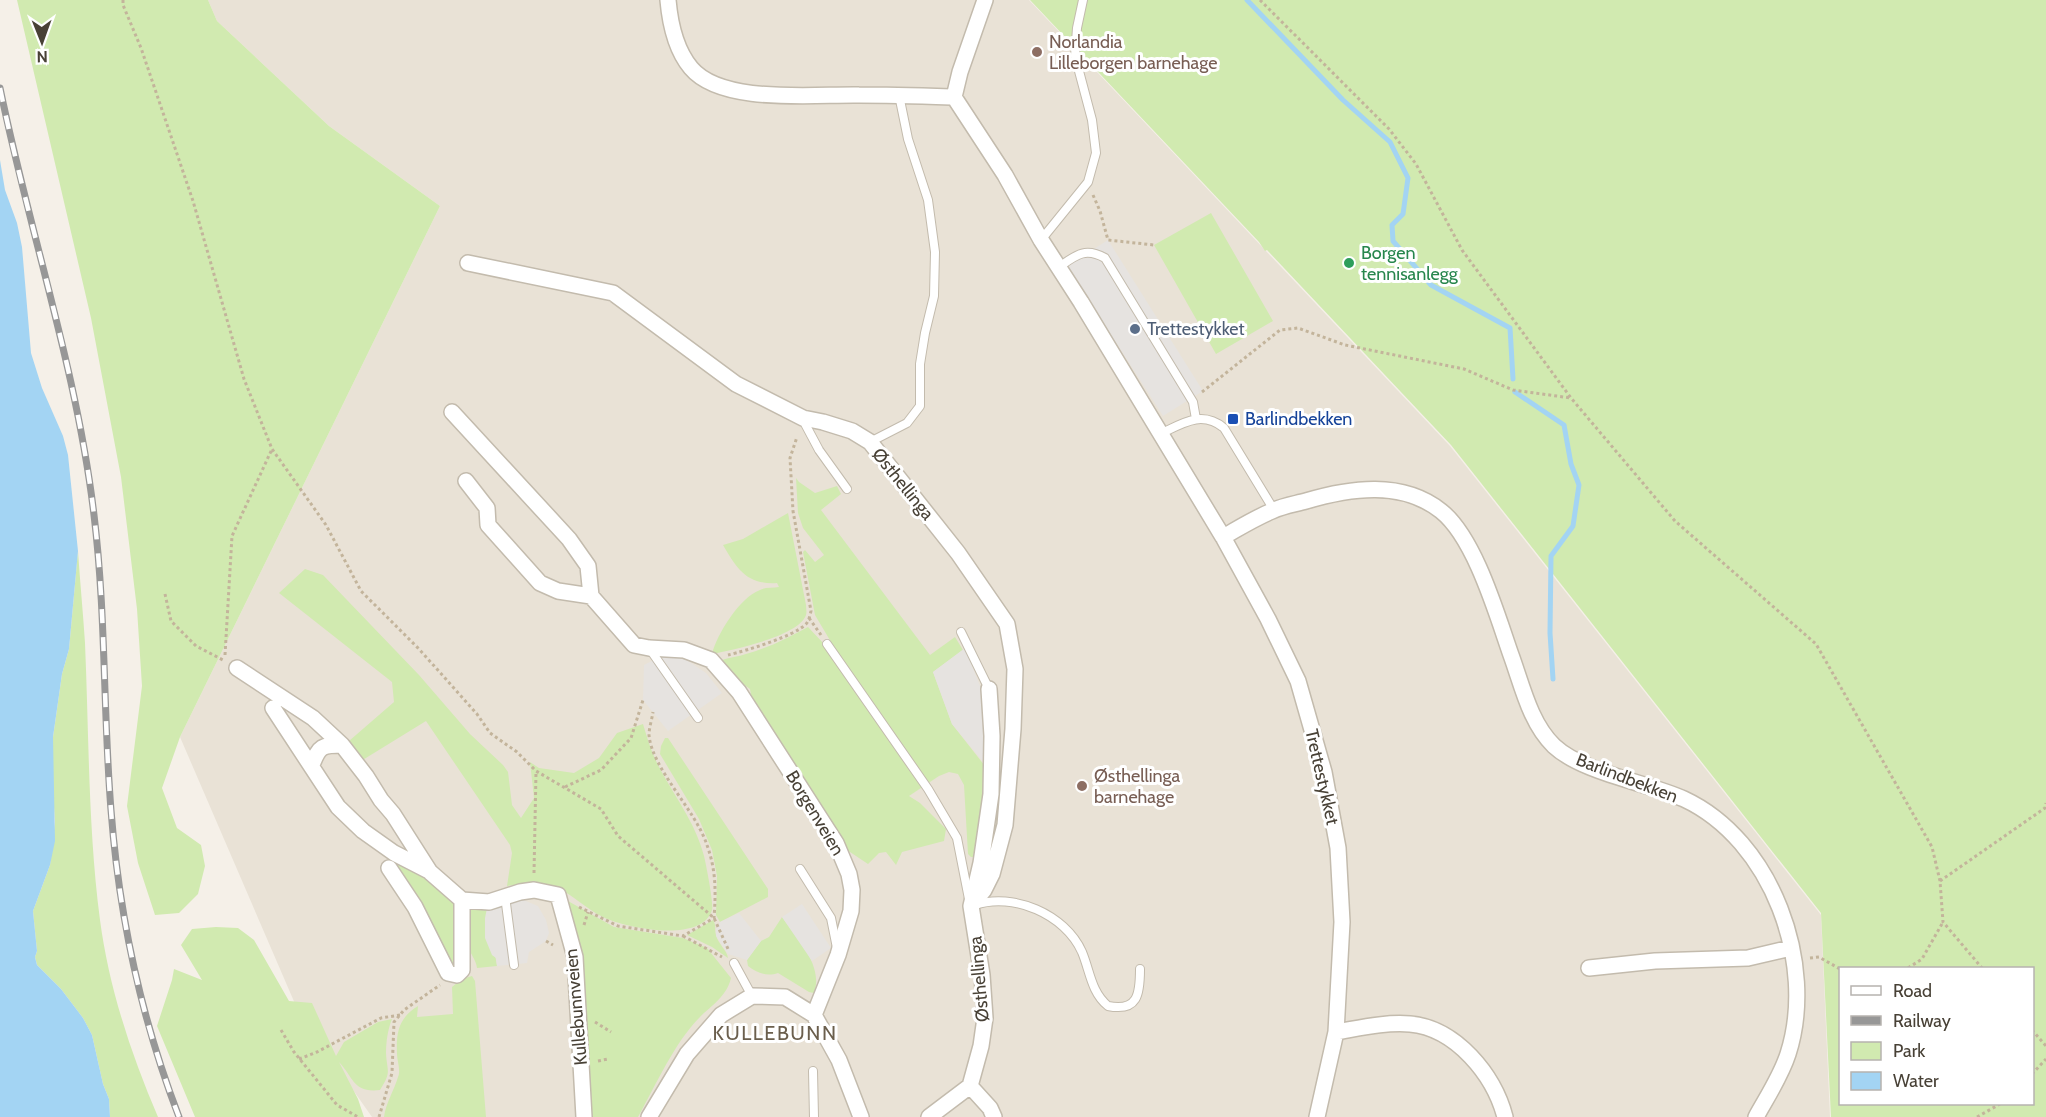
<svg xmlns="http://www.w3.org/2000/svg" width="2046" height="1117" font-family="Cabin,sans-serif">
<rect width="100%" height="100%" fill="#f5f0e8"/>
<path fill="#e9e2d6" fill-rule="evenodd" d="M208,0h821l421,446 371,469 9,202h-1458l-73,-104 -119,-276 260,-531 -111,-80 -112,-105zM847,632l-44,44 19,-29z"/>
<path fill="#d1eab0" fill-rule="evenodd" d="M17,0h191l9,21 112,105 111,80 -260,531 -18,51 15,40 24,17 4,21 -7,28 -19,19 -24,2 -17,-52 -11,-57 15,-120 -5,-77 -16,-132 -30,-159z
M1030,0h1016v1117h-215l-10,-204 -370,-468 -184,-195 -2,1 -6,-9zM1840,968h192v136h-192z
M1211,213l62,108 -57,33 -62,-109z
M796,478l3,4 16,11 22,-7 4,8 -20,16 109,145 25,-18 8,13 -30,22 19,52 33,42 -2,42 -10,49h-2l-3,-3 -4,-69 -6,-11 -9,-2 -10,4 -30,20 11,7 26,26 -2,12 -42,11 -6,13 -10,-13 -7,1 -11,11 -21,-14 -94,-144 -3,-17 -11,-8 -17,-18v-3c8,-3 16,-3 24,-6 22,-6 42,-16 62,-27l17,18 6,-3 -16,-27 -12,-63 2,-2 10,12 9,-7 -21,-27 -5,-15z
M788,513l18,92c0,3 1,7 0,10 -7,21 -73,35 -94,39 5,-20 28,-57 48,-64 5,-3 13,-2 19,-3l-2,-4c-30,2 -40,-14 -54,-38l20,-6z
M78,551c2,31 5,61 7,92 4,92 3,185 15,277 9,68 31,134 58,197h-48l-1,-18 -6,-15 -11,-49 -9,-17 -22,-29 -24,-24 -2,-8 2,-6 -4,-40 17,-46 5,-43 -3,-45 1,-40 9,-63 7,-25z
M305,569l18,6 96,100 51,59 33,31 5,7 4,33 9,13 13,-20 -4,-36 9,6 35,5 25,-15 18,-25 26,-9c4,13 8,27 14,39 16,32 38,58 47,93 2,8 10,48 8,54 -10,34 -87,18 -109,7 -16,-7 -30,-23 -47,-29 -18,-5 -30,-5 -49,-2l5,-33 -2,-8 -84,-124 -65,40 -12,-20 45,-39 -2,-20 -113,-89z
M665,738h3l100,151v8l-48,25 -4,-7 1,-39 -5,-26 -13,-31 -39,-65 1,-8z
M396,859l23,12 36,27 3,66 -4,2 -3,-2 -57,-98z
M568,901l46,26 69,11 24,10 24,30c-4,18 -19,27 -31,39 -26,26 -44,68 -62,100h-48l-25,-212z
M471,907l16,1 10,58 -20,2c-1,-9 -7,-14 -9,-22 -3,-10 -3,-31 3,-39z
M782,917c15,21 42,49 32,76l-5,-1 -31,-19c-11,4 -21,0 -30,-7l-1,-6 14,-19 8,-4z
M713,920c4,7 1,8 3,15 2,9 11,15 12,23l-16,-11 -25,-12z
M216,927l22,1 16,12 35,61 23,2 24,53 8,-14 34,-20 14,-3c-4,10 -6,22 -6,34 1,19 6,18 -6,37 -27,3 -26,-12 -41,-28l19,37 6,18h-169l-38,-91 15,-46 2,-11 28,11 -21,-35 11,-16z
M472,976l3,5 11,136h-102c2,-15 10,-26 14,-40 3,-7 -1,-16 -1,-23 -1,-23 2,-36 21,-48l-1,11 36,-3 -1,-27 10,-8z"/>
<path fill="#e6e3e0" d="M1108,240l95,151 -40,25 -96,-150z
M965,648l17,43 3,45 -1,27 -32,-39 -19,-52z
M661,656l21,1 24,16 16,20 -54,38 -25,-31 1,-35z
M521,899l17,7 8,14 3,13 -3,8 -17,11 -2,11 -30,3 -1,-8 -4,-3 -7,-17v-20l2,-10z
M802,904l29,44 -19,13 -30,-44z
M739,913l22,28 -14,19 -19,-6 -12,-18v-7l4,-7z"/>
<path fill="#a3d4f3" d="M0,160l5,30 12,33 5,24 9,106 11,35 21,48 5,19 10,96 -9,98 -7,25 -9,63 2,104 -5,24 -17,46 4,40 -2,6 2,8 24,24 22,29 9,17 11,49 6,15 1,18h-110z"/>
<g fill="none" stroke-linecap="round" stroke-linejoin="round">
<path stroke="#a3d4f3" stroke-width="5" d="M1247,0l96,100 47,42 18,36 -5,36 -11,11 1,16 38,44 79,43 3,51
M1515,392l49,33 7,39 8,21 -6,41 -22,30 -1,77 3,46"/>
<g stroke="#c3bbad" stroke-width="10">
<path id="service" d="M1041,240l47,-58 8,-29 -4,-33 -17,-64 2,-28 6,-28
M1059,267c17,-12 26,-20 46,-9l88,144 3,17
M803,420l16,30 28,39
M1160,434c23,-11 42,-24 64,-6l50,82
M870,442l37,-19 13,-17v-42l5,-31 9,-37 1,-44 -7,-52 -20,-61 -9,-44
M961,632l28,57
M827,644l101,145 29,49 12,61
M649,648l49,70
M800,869l31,49 6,30
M505,896l9,69
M975,905c38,-13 90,9 107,47 8,19 9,40 26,54 30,6 32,-12 32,-37
M734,963l18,33
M813,1071l1,46"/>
</g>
<g stroke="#c3bbad" stroke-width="18">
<path id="minor" d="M668,0c2,23 8,50 23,68 31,37 124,26 168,27 32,0 63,1 95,2
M985,0l-25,72 -6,25 51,78 36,65 40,62 142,235 45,82 30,62 26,91 14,76 4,74 -6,110 -19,85
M468,263l145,30 123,91 67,34 20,4 29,9 18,11 88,111 49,71 8,45 -2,60 -8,96 -13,49 -8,16 -13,16
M452,412l117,127 19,27 3,30 43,49 15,3 35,2 27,10 28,32 97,151 13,31 3,16 -1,21 -13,44 -24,60 25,45 22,57
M466,481l21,27 1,17 52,58 18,8 33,5
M1223,537c16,-9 32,-19 49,-26 10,-5 23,-7 34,-10 44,-13 96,-21 135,10 34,27 56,104 70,144 11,30 19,68 43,91 29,27 92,36 130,53 88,41 133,165 104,255 -7,22 -21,43 -32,63
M237,668l76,50 29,27 24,31 15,24 12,14 37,58 32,28 27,2 31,-10 14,-2 24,5 17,62 9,160
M273,708l65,99 25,24 31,22 35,18
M312,765c7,-19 10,-20 30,-20
M389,868l26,39 33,66 9,2 5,-5v-70
M1589,968l66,-7 93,-3 43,-10
M1336,1032c24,-4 49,-10 74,-8 46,4 84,51 95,93
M970,1086l20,22 4,9
M649,1117l38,-63 34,-39 31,-19 33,1 29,18
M929,1117l41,-31 11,-40 4,-28 -3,-43 -11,-69 10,-43 10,-69 1,-58 -3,-47"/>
</g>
<path stroke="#c3b49b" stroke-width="3" stroke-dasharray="3 3" stroke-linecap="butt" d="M123,0v5l18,43 52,153 51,178 28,70 54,76 35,66 58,58 58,65 13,19 27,19 19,19 65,38 17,27 96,82 15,33
M1260,0l129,129 27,35 46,86 109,148 104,123 141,123 116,203 8,34 3,41 39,46
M1093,195l7,16 8,29 46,5
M1202,392l78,-62 18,-2 47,17 119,24 49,21 58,8
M165,594l6,27 25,25 27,14
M809,618l12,17
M225,655l7,-119 40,-87
M728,655c17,-4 67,-19 78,-31 3,-3 4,-9 5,-13l-18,-100 -3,-53 7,-21
M565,787l36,-17 30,-32 12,-38
M534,873l2,-101
M1940,881l105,-73 1,-5
M579,907l39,19 65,10 31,-18c2,-27 2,-48 -7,-73 -12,-36 -55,-76 -58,-110 0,-7 3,-16 4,-23
M584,925l4,-13
M683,936l39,21
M546,941l7,4
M1810,958l9,-1 21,12
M1908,968l14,-9 21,-37
M595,1022l16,10
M281,1030l13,22 43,53 21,12
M2032,1030l14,16
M299,1059l18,-7 64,-34 19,-3
M598,1061l10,-2
M2032,1074l14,-15
M379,1117l13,-44 2,-51 10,-12 36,-25
M1977,1117l23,-13"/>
<use href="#service" stroke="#fff" stroke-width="8"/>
<use href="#minor" stroke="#fff" stroke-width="15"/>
<g stroke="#979797" stroke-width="7">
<path id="rail" d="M0,88c29,143 77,282 94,427 12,98 9,196 17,295 8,106 30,208 68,307"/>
</g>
<use href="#rail" stroke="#fff" stroke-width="4.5" stroke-dasharray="14" stroke-linecap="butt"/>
</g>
<g fill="#8d6e63" stroke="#fff" stroke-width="2">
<circle cx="1037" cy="52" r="6"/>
<circle cx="1082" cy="786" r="6"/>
</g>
<circle fill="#2e9e5b" stroke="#fff" stroke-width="2" cx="1349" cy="263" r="6"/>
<circle fill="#5c6f8a" stroke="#fff" stroke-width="2" cx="1135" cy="329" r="6"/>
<rect fill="#1a4fb4" stroke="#fff" stroke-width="2" x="1227" y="413" width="12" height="12" rx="3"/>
<g text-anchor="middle" stroke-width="6" stroke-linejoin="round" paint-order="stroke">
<g font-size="18" fill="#785e54" stroke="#fff" text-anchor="start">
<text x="1049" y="48">Norlandia<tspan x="1049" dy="21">Lilleborgen barnehage</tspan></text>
<text x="1094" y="782">Østhellinga<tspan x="1094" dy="21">barnehage</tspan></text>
</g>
<g font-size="18" fill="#27864d" stroke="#fff" text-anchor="start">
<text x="1361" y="259">Borgen<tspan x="1361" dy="21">tennisanlegg</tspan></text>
</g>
<g font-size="18" fill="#4e5e75" stroke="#fff" text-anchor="start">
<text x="1147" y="335">Trettestykket</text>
</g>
<g font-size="18" fill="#164399" stroke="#fff" text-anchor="start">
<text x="1245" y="425">Barlindbekken</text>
</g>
<g font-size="18" fill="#484136" stroke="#fff">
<text transform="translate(903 484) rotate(51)" y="6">Østhellinga</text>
<text transform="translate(1322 777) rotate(77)" y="6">Trettestykket</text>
<text transform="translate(1627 778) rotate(21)" y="6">Barlindbekken</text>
<text transform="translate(815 813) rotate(59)" y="6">Borgenveien</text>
<text transform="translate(979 979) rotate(-95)" y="6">Østhellinga</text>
<text transform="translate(576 1007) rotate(-95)" y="6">Kullebunnveien</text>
</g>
<g font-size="20" letter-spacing="1.5" fill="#6b5f4d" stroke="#fff">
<text x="775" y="1040">KULLEBUNN</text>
</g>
</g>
<rect x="1839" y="967" width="195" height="138" fill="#ffffff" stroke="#b6b3af" stroke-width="1.5"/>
<rect x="1851" y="986" width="30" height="9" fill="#ffffff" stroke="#b6b3af" stroke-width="1.5"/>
<text x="1893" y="997" font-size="18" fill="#484136">Road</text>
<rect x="1851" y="1016" width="30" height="9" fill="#979797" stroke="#b6b3af" stroke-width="1.5"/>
<text x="1893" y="1027" font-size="18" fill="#484136">Railway</text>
<rect x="1851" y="1042" width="30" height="18" fill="#d1eab0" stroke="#b6b3af" stroke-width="1.5"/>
<text x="1893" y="1057" font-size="18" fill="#484136">Park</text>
<rect x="1851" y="1072" width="30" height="18" fill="#a3d4f3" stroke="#b6b3af" stroke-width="1.5"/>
<text x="1893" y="1087" font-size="18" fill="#484136">Water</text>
<g transform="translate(42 42) rotate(179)" stroke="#ffffff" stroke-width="4.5" paint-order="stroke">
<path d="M0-4.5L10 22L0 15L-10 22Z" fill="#484136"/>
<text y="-9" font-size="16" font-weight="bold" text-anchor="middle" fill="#484136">N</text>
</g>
</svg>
